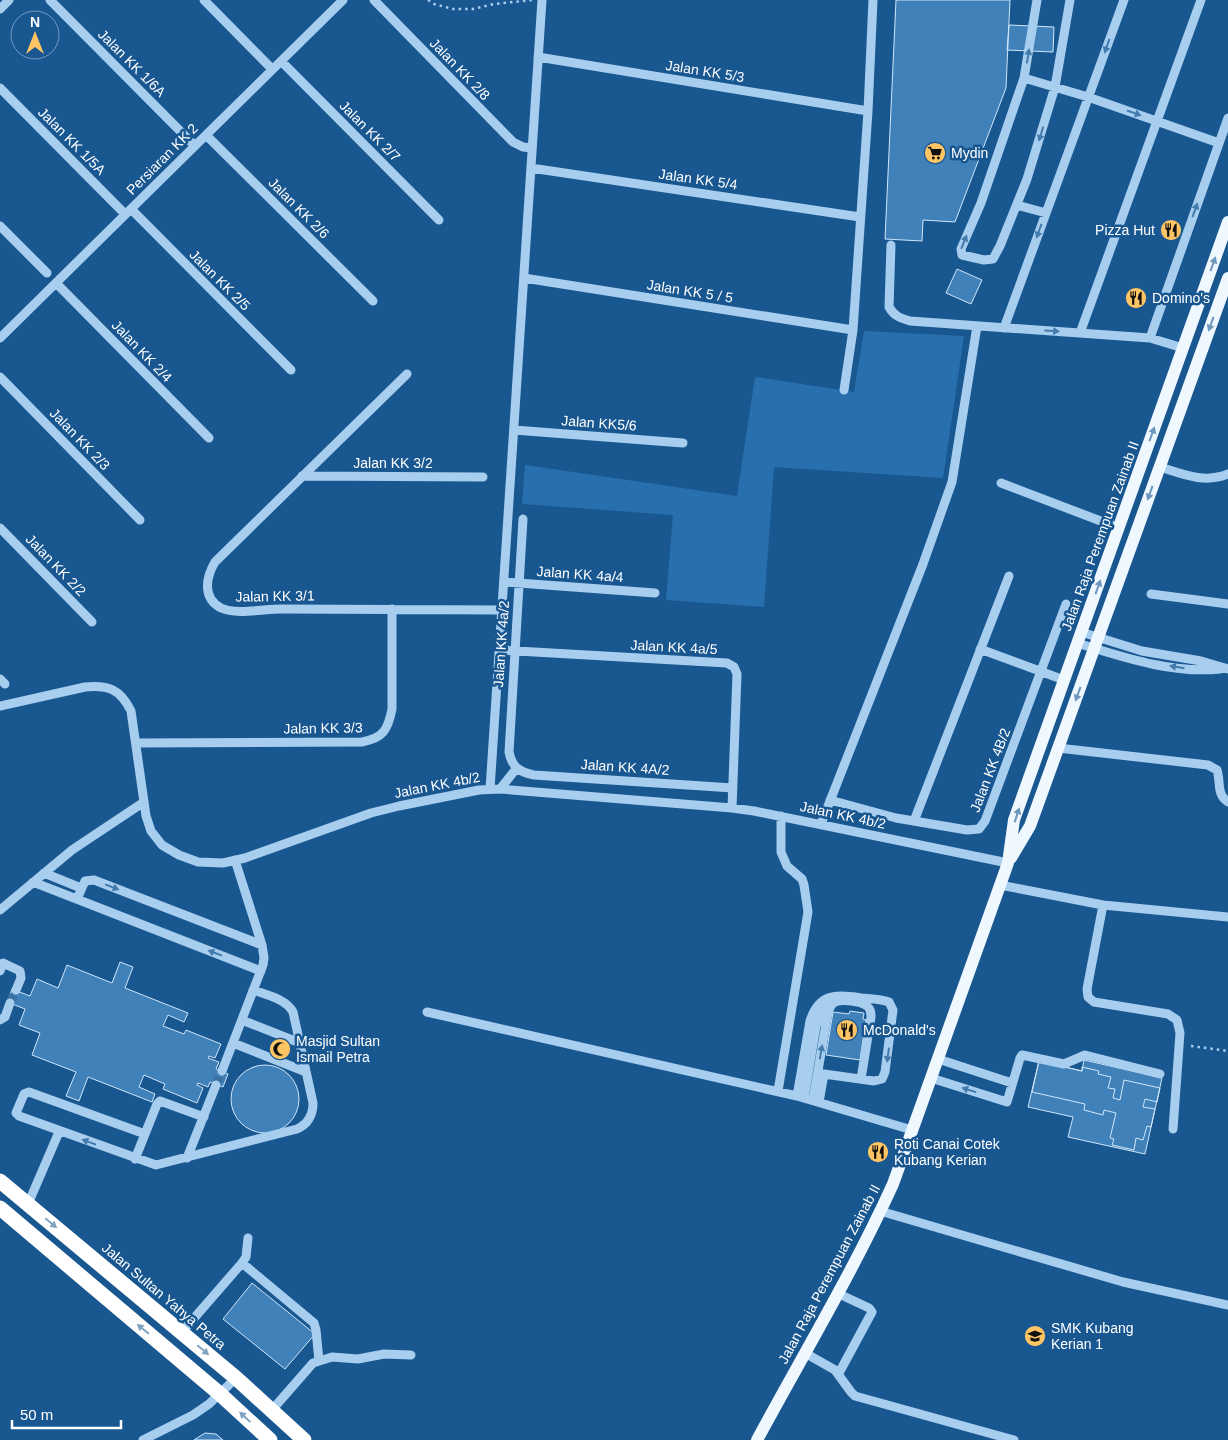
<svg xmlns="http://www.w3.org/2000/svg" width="1228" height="1440" font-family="Arial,sans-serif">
<rect width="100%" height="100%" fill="#195791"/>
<path fill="#2870ad" d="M864,331l100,5 -21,142 -169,-11 -10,140 -98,-7 7,-85 -151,-11 3,-39 212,31 18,-119 99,15z"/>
<path fill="#4181b9" stroke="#cee6fb" d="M896,0h114l-4,88 -51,134 -32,-2 -1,21 -37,-2z
M1009,25l45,2 -1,25 -46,-2z
M957,269l25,11 -11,24 -25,-11z
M120,962l13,5 -8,21 63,25 -4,9 -16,-7 -5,11 21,8 2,-4 35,14 -6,14 -6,-2 -1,2 11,4 -3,7 12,5 -5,13 -13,-5 -2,5 -10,-4 -1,2 6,3 -6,15 -34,-14 2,-5 -21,-9 -5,12 16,7 -3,8 -64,-25 -9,24 -13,-5 10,-24 -44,-17 8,-22 -21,-8 6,-16 -18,-7 5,-13 18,7 7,-17 21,9 9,-23 45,18z
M850,1011l14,2 -1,6 3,1 -6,40 -34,-5 7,-43 16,2z
M1084,1060l78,18 -17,76 -77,-17 5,-20 -45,-10 11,-46 43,10z
M1039,1061l43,10v-4l17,4 -1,3 13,3 -3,11 7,1 -2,9 7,2 4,-20 36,8 -3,14 -12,-3 -2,8 12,2 -4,18 -4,-1 -4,14 -7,-2 -2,12 -22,-5 2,-6 -4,-1 6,-25 -12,-3 -1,5 -19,-5 1,-6 -53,-12z
M231 1099a34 34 0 1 1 68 0a34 34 0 1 1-68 0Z
M252,1283l63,51 -30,35 -62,-50z
M205,1433l11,1 7,6h-29z"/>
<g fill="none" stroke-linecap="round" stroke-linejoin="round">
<path stroke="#3c70a2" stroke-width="9" stroke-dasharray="9 4.5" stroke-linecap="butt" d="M10,1003l6,-13
M216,1085l6,-14"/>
<path stroke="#a7ceef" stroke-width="2.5" stroke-dasharray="2.5 4" stroke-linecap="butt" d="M428,0l6,4 19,5h20l21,-5 38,-4
M1191,1046l37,5"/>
<path stroke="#a7ceef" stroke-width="9" d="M50,0l145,146
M204,0l68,69
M374,0l139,142 10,5 9,1
M1037,0l-13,78 -43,125 -20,46 1,6 22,5 9,-1 7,-13 27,-67 28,-92 15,-87
M0,9l9,-9
M538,57l330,54
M281,61l158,159
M1024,78l64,19 131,46
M0,88l125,126
M206,135l167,166
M531,168l329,49
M1017,205l29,8
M131,209l160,161
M0,226l47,47
M891,245l-2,62c5,9 11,11 21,14l240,17 33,10
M524,278l329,52
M56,283l153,155
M1004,328l120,-328
M1080,333l121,-333
M0,338l343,-338
M1150,338l78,-220
M407,374l-192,188c-9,15 -13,36 6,46 15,7 43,1 60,1 74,0 147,1 221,1
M0,377l140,143
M844,390l9,-60 15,-219 5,-111
M514,430l169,13
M1160,467c22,7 45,17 68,7
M302,476l181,1
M1001,483l118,45
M523,519l-14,233c3,15 10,20 25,23l199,13
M0,528l92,94
M504,582l151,11
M1151,594l77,10
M1081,632l61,19 59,10 27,8
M1077,643c46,14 95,31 143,26
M980,649l84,31
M499,650l228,13 7,4 3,7 -5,134
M0,679l5,5
M0,706l85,-19c24,-2 35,2 46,24l15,105 5,15 11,14 17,10 19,7 25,1 22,-5 126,-45 28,-7 80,-16 21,-1 232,19 22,3 254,52
M136,743l226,-1c21,-4 26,-12 30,-33v-100
M1058,748l150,17 9,5c4,12 -1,24 11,32
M490,789l52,-789
M500,789l16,-20
M830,800l66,18 71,12 12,-1 6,-8 81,-217
M914,821l95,-245
M821,824l102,-260 29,-82 25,-156
M44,873l37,15
M33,882l228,89
M1000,885l103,20 125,12
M77,899l8,-18 9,-1 168,65
M1103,905l-16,84 1,8 6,5 74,12 9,6 3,13 -7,96
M0,910l72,-60 72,-48
M0,971l3,-8 17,8 1,7 -5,12
M427,1012l370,84 115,34
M0,1020l5,-3 5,-14
M242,1020l58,23
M233,1043l73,29
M938,1059l74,24
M222,1071l41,-106 1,-7 -2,-13 -27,-85
M931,1078l76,24 13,-44 2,-3 42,9 21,-9 75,19
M778,1091l30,-179 -4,-27 -2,-6 -15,-13 -6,-14v-36
M797,1096l13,-75c9,-28 26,-27 51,-23 10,1 19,1 28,4l4,8 -8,62 -3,7 -8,2 -50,-7 -5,28
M804,1098l12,-72 3,-8 9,-10
M813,1100l15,-88c2,-4 3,-8 7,-10 7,-3 26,-1 32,4 4,3 4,7 4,11l-10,62
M145,1134l-116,-42 -5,2 -8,19 3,3 137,49 141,-36c11,-5 16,-13 16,-26l-20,-91c-7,-13 -26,-17 -40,-22
M187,1158l29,-73
M135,1159l22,-55 3,-3 44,16
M28,1204l31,-72
M880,1211l243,71 105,23
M242,1263l72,60 2,7 3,31
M837,1293l32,15 3,4 -33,61
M182,1332l60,-69 4,-6 2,-19
M805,1353l30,17 16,22 4,4 159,44
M272,1410l41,-47 19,-6 26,2 26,-5 27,1
M143,1440l50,-25 16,-11 27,-26"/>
<path stroke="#eff7ff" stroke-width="12" d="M1011,858l19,-32 198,-548
M757,1440c46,-85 96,-168 136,-256l115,-321 6,-43 214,-598"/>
<path stroke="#fff" stroke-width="15" d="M0,1181l236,197 68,62
M0,1208l220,186 50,46"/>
</g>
<defs><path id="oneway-solid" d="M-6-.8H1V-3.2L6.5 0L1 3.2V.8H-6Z" transform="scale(1.25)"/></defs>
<g fill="#447bad">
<use href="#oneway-solid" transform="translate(1107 46) rotate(110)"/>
<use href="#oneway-solid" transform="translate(1028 56) rotate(-81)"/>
<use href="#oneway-solid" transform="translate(1134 113) rotate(19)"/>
<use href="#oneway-solid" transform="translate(1041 134) rotate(107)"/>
<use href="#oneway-solid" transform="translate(1195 210) rotate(-70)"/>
<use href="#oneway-solid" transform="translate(1039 231) rotate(110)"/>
<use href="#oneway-solid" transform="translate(964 242) rotate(-68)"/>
<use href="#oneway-solid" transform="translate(1052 331) rotate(4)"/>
<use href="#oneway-solid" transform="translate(1177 667) rotate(-171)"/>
<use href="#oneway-solid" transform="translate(112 887) rotate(21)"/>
<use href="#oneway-solid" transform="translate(215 953) rotate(-159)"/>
<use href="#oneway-solid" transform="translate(821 1052) rotate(-80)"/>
<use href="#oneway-solid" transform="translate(888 1055) rotate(98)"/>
<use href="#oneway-solid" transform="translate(969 1090) rotate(-162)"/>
<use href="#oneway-solid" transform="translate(89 1142) rotate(-160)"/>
</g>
<g fill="#6f97bd">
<use href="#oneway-solid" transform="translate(1213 264) rotate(-70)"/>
<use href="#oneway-solid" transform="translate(1211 324) rotate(110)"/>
<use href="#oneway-solid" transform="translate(1152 434) rotate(-70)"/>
<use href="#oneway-solid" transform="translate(1150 493) rotate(110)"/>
<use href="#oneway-solid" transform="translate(1098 587) rotate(-70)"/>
<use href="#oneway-solid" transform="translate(1078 694) rotate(110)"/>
<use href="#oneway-solid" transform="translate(1017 815) rotate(-72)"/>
</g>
<g fill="#80a3c2">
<use href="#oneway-solid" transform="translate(51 1223) rotate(40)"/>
<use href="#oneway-solid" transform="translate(143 1329) rotate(-140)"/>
<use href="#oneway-solid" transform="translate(203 1350) rotate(40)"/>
<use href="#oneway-solid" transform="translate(245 1417) rotate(-137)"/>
</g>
<defs>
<g id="supermarket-disc" transform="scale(1.125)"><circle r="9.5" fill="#ffc565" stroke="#195791"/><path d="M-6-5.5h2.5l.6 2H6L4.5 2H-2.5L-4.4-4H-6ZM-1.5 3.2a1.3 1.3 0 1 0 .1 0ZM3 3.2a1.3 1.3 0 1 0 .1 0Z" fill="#111"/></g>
<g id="restaurant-disc" transform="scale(1.125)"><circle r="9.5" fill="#ffc565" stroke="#195791"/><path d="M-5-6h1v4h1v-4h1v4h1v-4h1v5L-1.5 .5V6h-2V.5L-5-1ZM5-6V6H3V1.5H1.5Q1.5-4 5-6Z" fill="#111"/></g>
<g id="mosque-disc" transform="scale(1.125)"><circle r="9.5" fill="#ffc565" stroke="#195791"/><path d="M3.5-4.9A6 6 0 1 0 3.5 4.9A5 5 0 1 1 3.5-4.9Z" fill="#111"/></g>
<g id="school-disc" transform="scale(1.125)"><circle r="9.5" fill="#ffc565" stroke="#195791"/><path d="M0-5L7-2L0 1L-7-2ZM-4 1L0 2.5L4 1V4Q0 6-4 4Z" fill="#111"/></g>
</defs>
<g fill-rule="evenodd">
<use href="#supermarket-disc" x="935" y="153"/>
<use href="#restaurant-disc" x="1171" y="230"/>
<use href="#restaurant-disc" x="1136" y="298"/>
<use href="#restaurant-disc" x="847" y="1030"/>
<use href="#mosque-disc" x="280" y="1049"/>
<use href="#restaurant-disc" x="878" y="1152"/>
<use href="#school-disc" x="1035" y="1336"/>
</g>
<g text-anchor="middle" stroke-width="5" stroke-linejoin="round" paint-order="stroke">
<g font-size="14" fill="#fff" stroke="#195791">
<text transform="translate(132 63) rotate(45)" y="5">Jalan KK 1/6A</text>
<text transform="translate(460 69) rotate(46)" y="5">Jalan KK 2/8</text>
<text transform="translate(705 71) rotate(9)" y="5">Jalan KK 5/3</text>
<text transform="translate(370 131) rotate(45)" y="5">Jalan KK 2/7</text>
<text transform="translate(72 141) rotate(45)" y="5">Jalan KK 1/5A</text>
<text transform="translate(162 159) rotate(-45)" y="5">Persiaran KK 2</text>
<text transform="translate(698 179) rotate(8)" y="5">Jalan KK 5/4</text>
<text transform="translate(299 208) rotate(45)" y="5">Jalan KK 2/6</text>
<text transform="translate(220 280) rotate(45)" y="5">Jalan KK 2/5</text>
<text transform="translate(690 291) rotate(9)" y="5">Jalan KK 5 / 5</text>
<text transform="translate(142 351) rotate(46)" y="5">Jalan KK 2/4</text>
<text transform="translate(599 423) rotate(4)" y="5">Jalan KK5/6</text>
<text transform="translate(80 439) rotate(46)" y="5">Jalan KK 2/3</text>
<text x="393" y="468">Jalan KK 3/2</text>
<text transform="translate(1100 536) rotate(-70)" y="5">Jalan Raja Perempuan Zainab II</text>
<text transform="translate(56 565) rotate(46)" y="5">Jalan KK 2/2</text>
<text transform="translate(580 574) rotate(4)" y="5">Jalan KK 4a/4</text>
<text transform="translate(275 596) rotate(-1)" y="5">Jalan KK 3/1</text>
<text transform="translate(501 644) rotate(-86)" y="5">Jalan KK 4a/2</text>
<text transform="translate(674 647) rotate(3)" y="5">Jalan KK 4a/5</text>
<text transform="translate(323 728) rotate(-1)" y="5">Jalan KK 3/3</text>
<text transform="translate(625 767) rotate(4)" y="5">Jalan KK 4A/2</text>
<text transform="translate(990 770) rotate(-69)" y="5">Jalan KK 4B/2</text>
<text transform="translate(437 785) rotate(-11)" y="5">Jalan KK 4b/2</text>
<text transform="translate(843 815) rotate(12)" y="5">Jalan KK 4b/2</text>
<text transform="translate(829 1274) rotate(-62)" y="5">Jalan Raja Perempuan Zainab II</text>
<text transform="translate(164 1296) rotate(40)" y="5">Jalan Sultan Yahya Petra</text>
</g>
<g font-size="14" fill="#fff" stroke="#195791" text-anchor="start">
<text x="951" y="158">Mydin</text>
<text x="1155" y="235" text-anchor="end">Pizza Hut</text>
<text x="1152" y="303">Domino's</text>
<text x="863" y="1035">McDonald's</text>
<text x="296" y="1046">Masjid Sultan<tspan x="296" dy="16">Ismail Petra</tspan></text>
<text x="894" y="1149">Roti Canai Cotek<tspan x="894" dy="16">Kubang Kerian</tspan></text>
<text x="1051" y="1333">SMK Kubang<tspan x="1051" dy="16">Kerian 1</tspan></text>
</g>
</g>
<g transform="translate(35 35)"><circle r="24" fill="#195791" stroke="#759abd"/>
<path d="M0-4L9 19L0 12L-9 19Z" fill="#ffc565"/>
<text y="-8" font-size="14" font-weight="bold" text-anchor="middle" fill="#ffffff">N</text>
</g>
<path d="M12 1420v8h109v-8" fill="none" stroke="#ffffff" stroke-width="2.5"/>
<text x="20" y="1420" font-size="15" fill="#ffffff" stroke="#195791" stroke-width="4" paint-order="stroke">50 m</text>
</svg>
